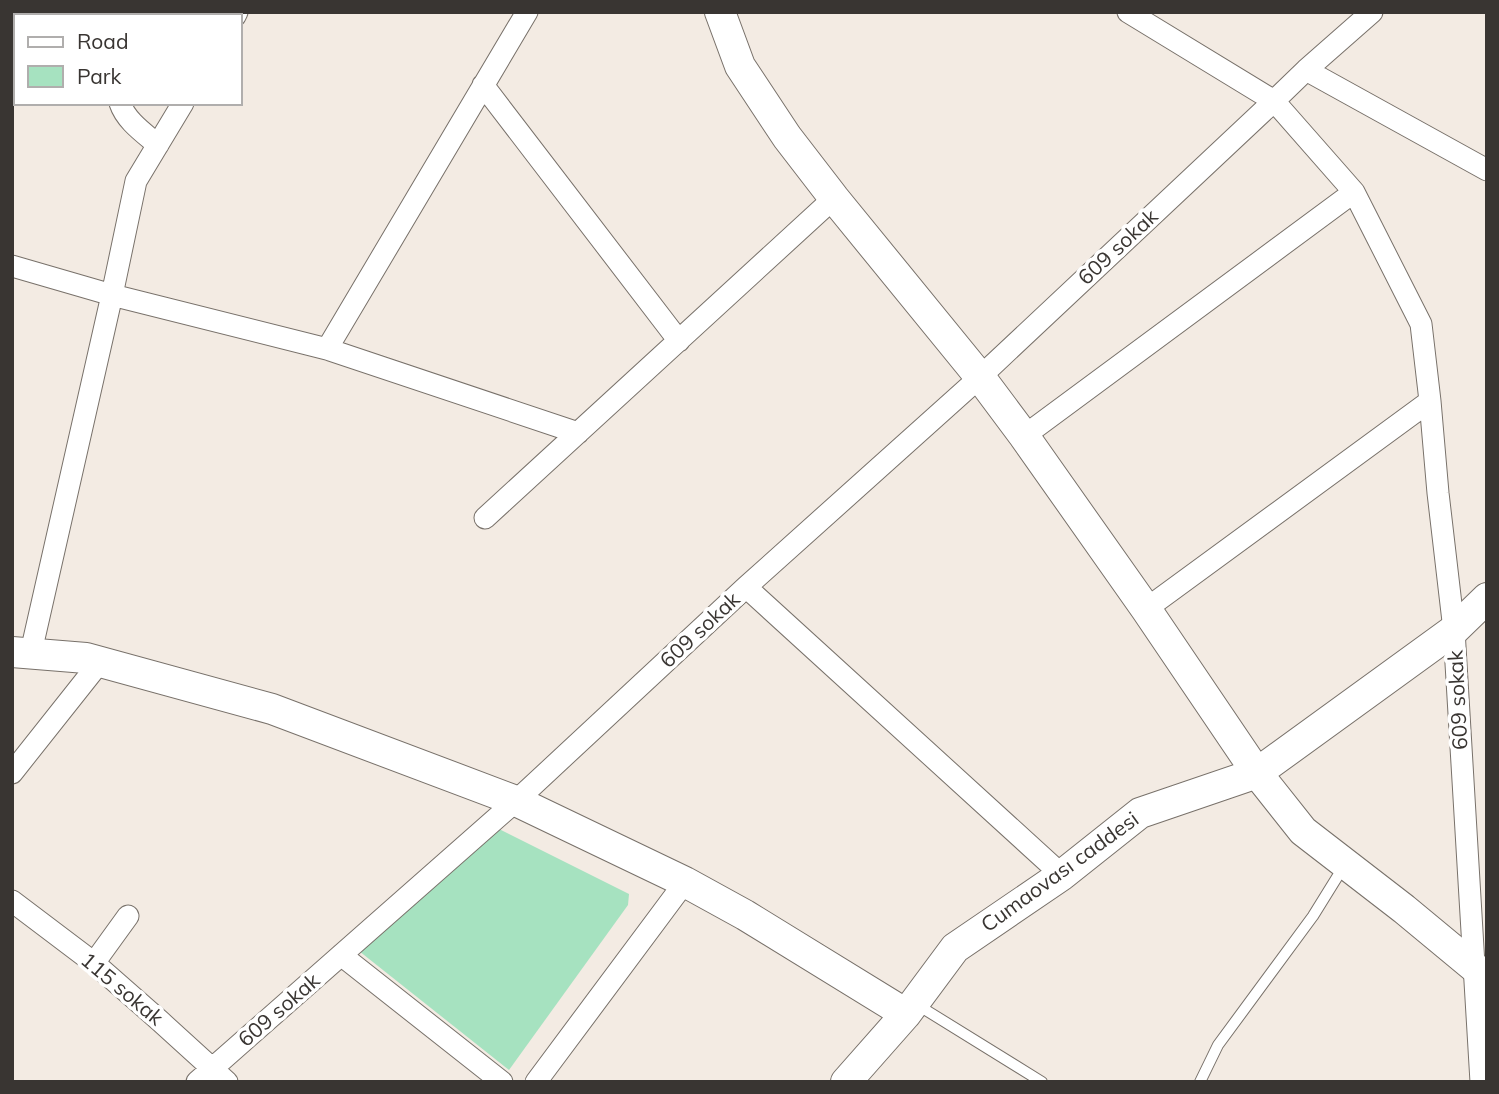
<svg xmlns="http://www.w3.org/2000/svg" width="1499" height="1094" font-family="Mulish,sans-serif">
<rect width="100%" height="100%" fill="#f3ebe3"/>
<path fill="#a6e2c0" d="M499,829l130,65 -1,11 -119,165 -150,-119z"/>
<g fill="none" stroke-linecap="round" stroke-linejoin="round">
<g stroke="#78716a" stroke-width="12">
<path id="lane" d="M916,1004l126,78
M1200,1082l18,-37 95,-129 31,-50"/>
</g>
<g stroke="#78716a" stroke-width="23">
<path id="street" d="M100,12l1,4
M1128,12l146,89 32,-31 66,-58
M235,16l2,-4
M1306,70l181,100
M483,85l196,256
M120,103c6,18 24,30 38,42
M12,266l100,29 24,-114 47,-78
M327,349l200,-337
M1024,436l330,-244
M485,518l349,-320
M746,587l316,288
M1146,609l284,-208
M31,652l81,-357 215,54 251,84
M12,773l88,-111
M12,901l82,62 66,58 67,61
M341,955l161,127
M94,963l34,-47
M197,1082l319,-281 230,-214 234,-210 294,-276 80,91 67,132 9,77 8,92 16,137 27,452
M536,1082l149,-200"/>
</g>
<g stroke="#78716a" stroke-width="32">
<path id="secondary" d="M720,12l20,54 47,71 47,61 146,179 44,59 122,173 111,164 46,58 101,78 70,58
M12,652l74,6 186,51 244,92 169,81 60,33 161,99
M846,1082l60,-68 49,-66 107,-73 78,-62 117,-40 197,-143 33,-32"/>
</g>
<use href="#lane" stroke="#fff" stroke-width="10"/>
<use href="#street" stroke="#fff" stroke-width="21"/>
<use href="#secondary" stroke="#fff" stroke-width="30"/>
</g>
<g text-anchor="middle" stroke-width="7" stroke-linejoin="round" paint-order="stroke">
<g font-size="21" fill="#393532" stroke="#fff">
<text transform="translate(1118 247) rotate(-43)" y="7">609 sokak</text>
<text transform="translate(700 630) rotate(-43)" y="7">609 sokak</text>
<text transform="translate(1458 700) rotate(-93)" y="7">609 sokak</text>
<text transform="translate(1060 872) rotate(-36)" y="7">Cumaovası caddesi</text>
<text transform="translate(122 989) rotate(40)" y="7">115 sokak</text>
<text transform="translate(279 1010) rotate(-41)" y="7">609 sokak</text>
</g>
</g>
<rect width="1499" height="1094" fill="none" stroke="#393532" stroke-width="28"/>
<rect x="14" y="14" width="228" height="91" fill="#ffffff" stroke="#b0aead" stroke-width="2"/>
<rect x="28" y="37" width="35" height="10" fill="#ffffff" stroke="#b0aead" stroke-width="2"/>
<text x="77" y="49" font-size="21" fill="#393532">Road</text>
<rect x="28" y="66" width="35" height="21" fill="#a6e2c0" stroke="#b0aead" stroke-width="2"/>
<text x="77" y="84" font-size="21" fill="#393532">Park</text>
</svg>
